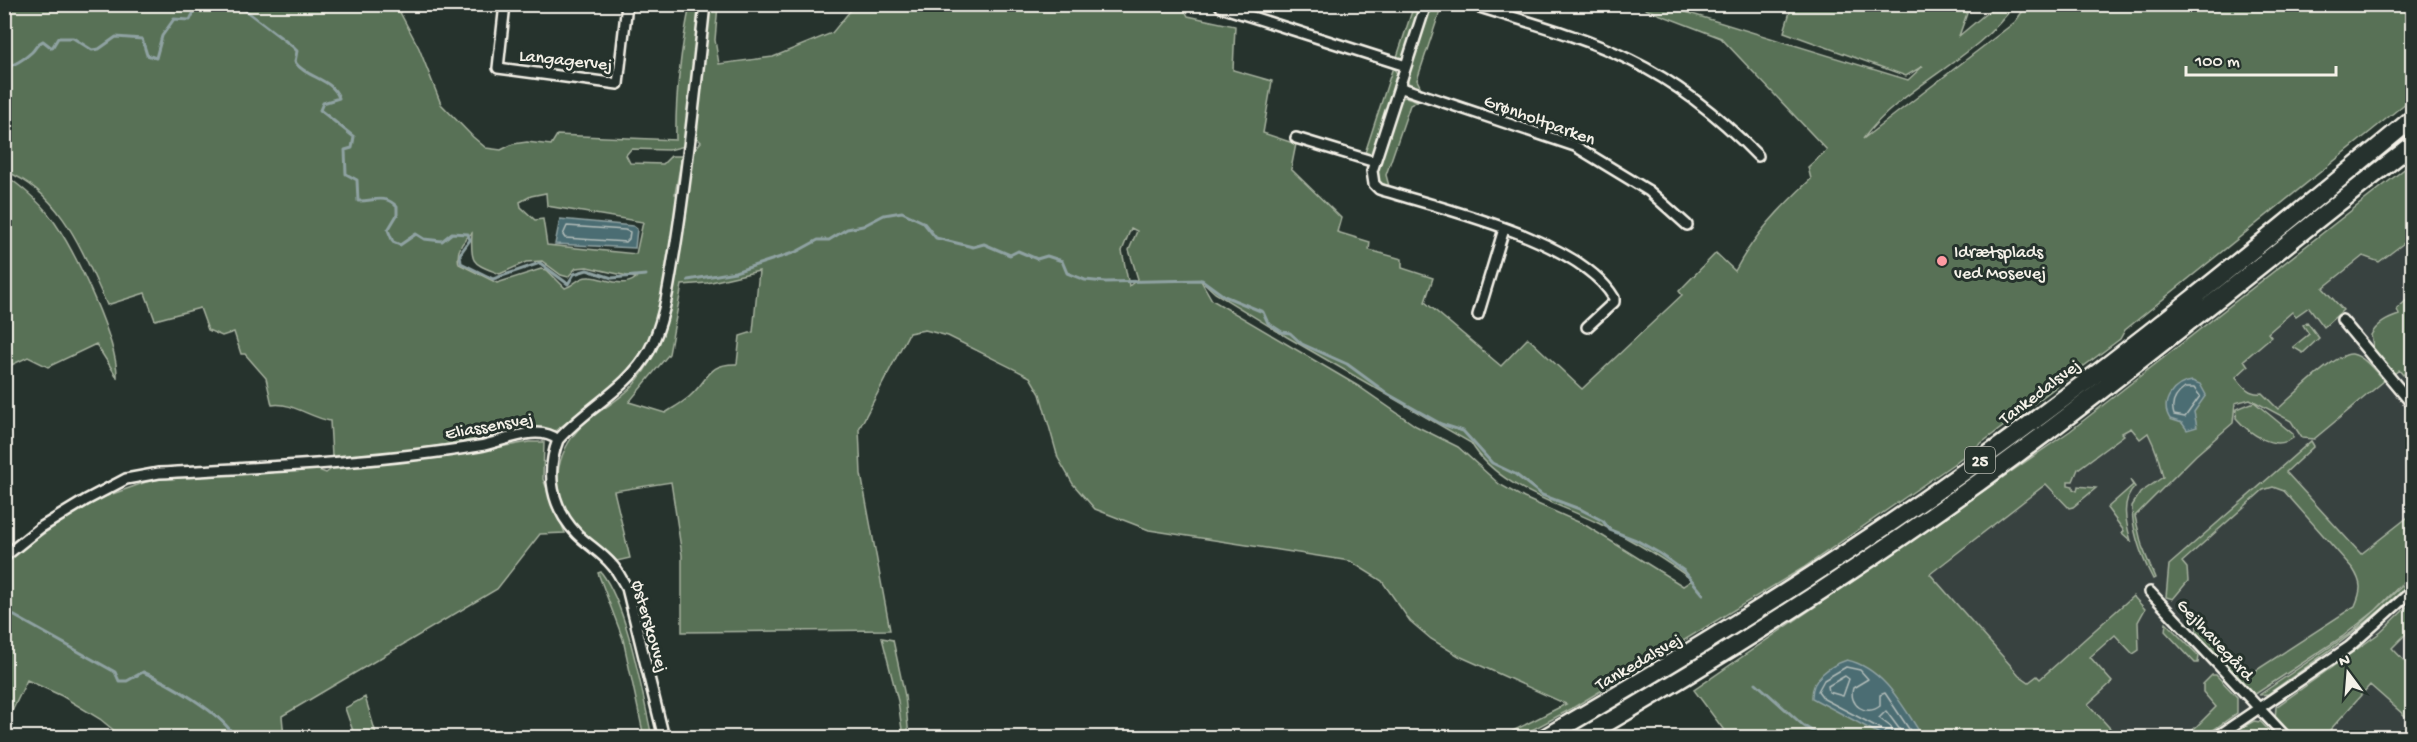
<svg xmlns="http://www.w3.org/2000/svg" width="2417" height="742" font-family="'Gochi Hand',sans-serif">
<rect width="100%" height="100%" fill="#26332d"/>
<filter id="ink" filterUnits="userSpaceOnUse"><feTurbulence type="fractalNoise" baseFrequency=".0167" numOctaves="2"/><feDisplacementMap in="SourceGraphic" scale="12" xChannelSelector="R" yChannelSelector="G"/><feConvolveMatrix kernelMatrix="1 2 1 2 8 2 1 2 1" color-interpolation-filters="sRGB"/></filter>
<g filter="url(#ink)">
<path fill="#394241" d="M2412,191v546h-369l-113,-162 286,-223z"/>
<path fill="#587156" stroke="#a6b19f" stroke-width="1.5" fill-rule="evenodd" d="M4,5h392l23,43 22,56 32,33 13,11 15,2 12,-6 14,-2 24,3 6,-10 119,5c-1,-46 5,-91 14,-135h10l-15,141 -16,4 -38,-1 -5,6 4,8 33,1 8,-8h11l-7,38 12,3 7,-47 7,-8 -5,-5 -1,-5 14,-127h9l-3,35 4,24 54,-7 59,-24 23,-28h327l6,11 47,10 -2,44 39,11 -9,52 33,11 -5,25 50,49 -4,14 33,10 -1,8 33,9v9l31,10 -8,24 76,64 27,-28 54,51 100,-94 -3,-4 37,-38 19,18c19,-36 46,-64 76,-92l-3,-12 19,-17 -106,-112 -76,-29 -2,-4h20l245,75 15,-14 -17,10 -122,-44 8,-27h178l-11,31 37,-31h18c-38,55 -111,80 -151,134l152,-117 12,-17h385v93l-287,232 -5,9 -168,126 -149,103 -232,141 -52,28 -20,1 67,-34 -107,-48 -28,-17 -21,-18 -28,-40 -32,-20 -201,-31 -54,-21 -22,-25 -15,-26 -18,-64 -10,-17 -82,-41 -23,-6 -16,3 -50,96 2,45 29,156 -208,2v-77l-11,-73 -57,9 16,67 -13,3c-14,-14 -32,-26 -44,-40 -28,-33 -15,-75 15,-101 15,-12 35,-22 47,-37 28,-32 34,-70 40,-111l-9,2c-6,29 -12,59 -26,85 -14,24 -62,55 -85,72l-13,-2 -136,22 -74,5 -2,-35c-21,-4 -38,-19 -58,-16l-6,-27 -21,-24h-4l-7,-22 -12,4 -14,-6 -8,-22 -45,12 -10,-27 -38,12c-24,-52 -45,-112 -102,-134zM546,193l1,13 96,16 -7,32 -89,-9 -4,-26 -8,1 -14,-13 -1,-5 11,-6zM1131,228l6,3 -8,19 9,29 -9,7 -7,-35zM472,233c-2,32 1,30 28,41l26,-12 16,-1 19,14 7,2 8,-9 11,-1 49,11c-13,11 -31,0 -46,-1 -11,-1 -15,8 -25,11l-18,-18 -6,-1 -44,14 -38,-19c-3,-12 3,-23 13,-31zM759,271l-6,61 -13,4 -3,28c-30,-1 -28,16 -48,33 -7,6 -16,11 -24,16l-36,-11 40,-48 13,-69 25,-2zM1200,279l15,14 72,44 184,106c26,44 84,59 127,80 30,15 68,37 94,57l-9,6 -98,-61 -61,-27 -25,-14 -41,-37 -42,-21 -58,-40 -146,-86z
M1414,5h7l-17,52 -8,3z
M1431,5h16l-6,3 -24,72 4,8 -2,2 -8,-3 -4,-7z
M1393,67l5,8 -25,78 -9,3z
M1406,97l12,4 -8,4 -24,70 3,11 -10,-3 -2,-10 24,-75z
M2412,163v28l-6,6 6,10v30l-33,25 -16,-6 -40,32 20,22 -19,17 -15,-20 -13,9 -4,-4 -24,21 3,4 -27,23 4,6 -12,11c7,9 13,18 26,16l16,16c13,-11 58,-57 74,-55 12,2 23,17 32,27l-70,58 -12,-1 -11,-17 -41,-22 -15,4 -2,20 -37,32 -61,61 7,30 13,32 -2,1c-12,-23 -21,-48 -21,-73l8,-13 23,-16c-4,-16 -6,-26 -15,-44l-8,6 -9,-11 -9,5 2,2 -46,34 -5,12h-5v4l5,1v3l4,2 1,-5 18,2 -23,19 -4,1 -23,-24 -116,90 89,101 10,7 8,-6 3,3 93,-83 12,13 -7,13 1,28 -6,4 -18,-19 -25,22 22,25 -24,22 30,33h-389l-35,-47 376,-259z
M5,175c17,12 38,30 50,48 21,31 63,118 62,154l-21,-33 -48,23 -20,-10 -23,11z
M2412,295v72l-9,8 -4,-5 -5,4 -20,-22 -3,-17c6,-11 16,-16 28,-20l-2,-6z
M2307,322l12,16 -16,15 -10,-6 16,-13 -6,-9z
M2254,402l39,32v4c-19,14 -44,-5 -57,-20l1,-9z
M2311,441l3,5 -28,26 75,82 51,-40v59l-36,37 -34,27 -88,58 -55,-57 -3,-5 2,-13 51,55 106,-69c7,-16 7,-23 -2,-37l-69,-78 -11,-4 -10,3 -81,72 5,6 1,13 -15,18 -7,-2 3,-32z
M529,442h15l-1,37 22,54 -25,1 -43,55 -215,127 2,21h-162l-22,-18 -38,-23 -35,-16 -22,46v-161l12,-13 56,-38 31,-17 42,-15 23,-5 144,-9 13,5 7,-5 110,-11z
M2130,480l5,7c-15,14 -9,36 -4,54l-9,-8 2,-2 -17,-23 26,-23z
M601,572c27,35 41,121 51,165h-8l-21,-98 -25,-66z
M2412,577v4c-44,44 -93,77 -144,113l-9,1 93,-63z
M2412,602v26l-20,20 20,21v53l-42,-37 -40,45 8,7h-44l-19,-18 1,-12 105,-75z
M2166,623l33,33 -1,7h-3l-30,-32z
M882,638l11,2 12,56 4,41h-6l-5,-36z
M2212,675h4l21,22v16l-28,20 2,4 -26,1 31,-31 -13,-15v-8z
M365,697l12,40h-22l-10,-29z
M2254,721l7,1 14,15h-50z"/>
<path fill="#4c6d73" stroke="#8fa2a2" stroke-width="1.5" d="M560,219l73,7 4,3 -2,19 -80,-4z
M2192,381l8,3 6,11 -12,17 3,15 -10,3 -5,-7 -12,-4c-11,-17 4,-36 22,-38z
M1847,660c37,8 57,48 76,77h-38l-73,-39c-1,-20 17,-32 35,-38z"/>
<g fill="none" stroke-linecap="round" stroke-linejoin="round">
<path stroke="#b1bcb9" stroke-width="1.5" d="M567,226l58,4 5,2 -1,7 -3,3 -61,-4 -2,-3z
M2185,388h9l6,8 -15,21 -11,-2c-4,-12 1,-20 11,-27z
M1845,676l4,3 -6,17 -14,-4 -1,-6z
M1887,738l-4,-8 -59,-31 -6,-8 6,-11 22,-13 14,3 8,9 -15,9c-5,17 13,29 27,18v-11l5,-2 30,45
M1894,738l-3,-11 -12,-9 7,-7 20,27"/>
<path stroke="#8fa2a2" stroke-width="3" d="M237,4l55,42 5,5 -2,11c11,16 37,16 44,36l-16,5 -3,7 34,27 -2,11 -7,2 1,24 11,6 1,21c14,1 27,-8 39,6v8l-9,15 5,12 7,3 16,-11 8,5 18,2 10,-8 16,1 2,6 -10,14 1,9 32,16 47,-16 28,21 6,-10 13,-4 25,8 34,-3
M4,68c9,-2 22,-10 28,-16 5,-5 4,-8 11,-11l9,7 6,-10h15l19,12 7,-1 17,-12 26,2 5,16 9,3 6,-22 12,-17 16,1 8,-16
M688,280l47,-8 61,-20 22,-12h11l18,-11 16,-3 21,-11 18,-3 21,10 13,16 37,9 11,-3 26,11 8,-4 19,8 10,-3 15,5 5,12 18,7 20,2 97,-2 22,16 39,16 5,11 14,9 8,1 12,11 45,20 41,30 53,30 22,7 29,32 23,11 27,21 40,15 21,11 7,9 26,10 23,13 25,18 19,23
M4,610l111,62 4,9h8l16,-9c24,10 81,42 92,66
M1756,683l48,43 19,12"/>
<g stroke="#f4f1e8" stroke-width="14">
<path id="street" d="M505,4l-7,64 120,16 9,-80
M1426,4l-54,167 2,13 5,5c63,20 201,50 235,109v4l-27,25
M1470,4c53,17 110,31 160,56 48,23 91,58 128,96
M1221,7l185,59
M1399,87l176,59 74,45 38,34
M1296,138l79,24
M1478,315l26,-86
M2342,320l70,84
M558,440c-13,34 -6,68 19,94 11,11 25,19 35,31 6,6 10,16 15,23l37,150
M4,557l36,-29 46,-28 40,-21 33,-6c107,-6 215,-10 320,-27 24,-4 58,-23 79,-6 28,-32 70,-51 91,-89 16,-30 20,-68 26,-102 13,-81 21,-163 30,-245
M2150,592l137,146
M2215,738l134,-91 63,-56"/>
</g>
<g stroke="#f4f1e8" stroke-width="21">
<path id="highway" d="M1544,738c143,-83 283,-168 417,-264 156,-111 304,-233 451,-355
M1581,738c150,-87 296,-179 435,-283 135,-100 264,-207 396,-310"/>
</g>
<use href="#street" stroke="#26332d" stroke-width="9"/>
<use href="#highway" stroke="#26332d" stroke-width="16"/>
</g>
</g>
<circle fill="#ff9aa2" stroke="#26332d" stroke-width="2" cx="1942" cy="261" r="6"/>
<g text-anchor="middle" stroke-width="6" stroke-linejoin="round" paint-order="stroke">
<rect fill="#26332d" stroke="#b6b8b0" stroke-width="1.5" x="1965" y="447" width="30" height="26" rx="4.5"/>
<g font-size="16" font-weight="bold" fill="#f4f1e8">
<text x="1980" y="466">25</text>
</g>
<g font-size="18" fill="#f4f1e8" stroke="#26332d">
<text transform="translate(566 59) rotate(6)" y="6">Langagervej</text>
<text transform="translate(1540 119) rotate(20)" y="6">Grønholtparken</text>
<text transform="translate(2039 391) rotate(-37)" y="6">Tankedalsvej</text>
<text transform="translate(489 425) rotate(-10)" y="6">Eliassensvej</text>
<text transform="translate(651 626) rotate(74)" y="6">Østerskovvej</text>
<text transform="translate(2216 639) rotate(47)" y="6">Gejlhavegård</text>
<text transform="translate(1638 661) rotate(-30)" y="6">Tankedalsvej</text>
</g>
<g font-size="18" fill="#f4f1e8" stroke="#26332d" text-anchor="start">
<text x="1954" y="257">Idrætsplads<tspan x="1954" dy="21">ved Mosevej</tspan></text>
</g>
</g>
<rect width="2417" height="742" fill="none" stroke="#26332d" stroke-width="24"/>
<rect x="12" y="12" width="2393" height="718" fill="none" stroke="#f4f1e8" stroke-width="2" filter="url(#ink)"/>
<g transform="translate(2348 673) rotate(344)" stroke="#26332d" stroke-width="4.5" paint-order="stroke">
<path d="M0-4.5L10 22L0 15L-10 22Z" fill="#f4f1e8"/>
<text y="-9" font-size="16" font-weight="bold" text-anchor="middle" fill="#f4f1e8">N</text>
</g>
<path d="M2186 66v9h150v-9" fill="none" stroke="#f4f1e8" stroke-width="3"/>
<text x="2195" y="66" font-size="18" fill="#f4f1e8" stroke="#26332d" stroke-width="4.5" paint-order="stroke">100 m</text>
</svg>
